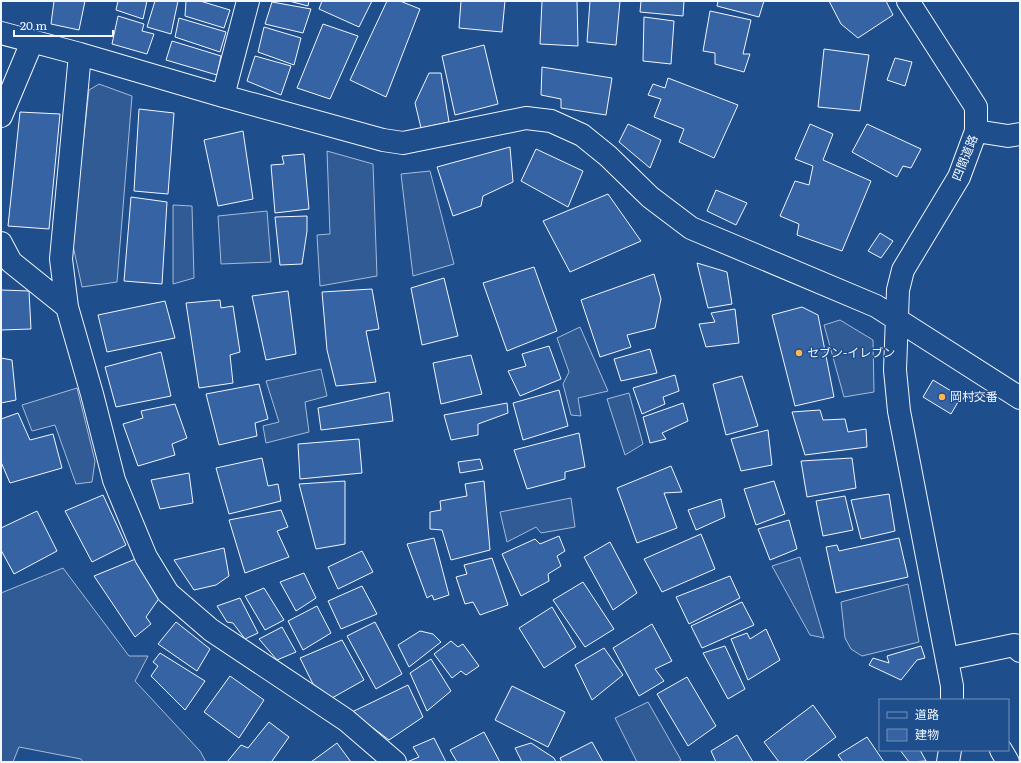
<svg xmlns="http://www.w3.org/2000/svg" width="1021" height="763" font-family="Literata,'Noto Sans JP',serif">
<rect width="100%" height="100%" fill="#1f4e8c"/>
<path fill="#305b95" stroke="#a8bbd7" d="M99,84l33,12 -15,186 -35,5 -10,-46 17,-151z
M327,151l46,13 4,112 -57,10 -3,-51 13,-1z
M430,171l24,93 -41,12 -12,-102z
M173,205l19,1 2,72 -21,6z
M267,211l4,51 -50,2 -3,-48z
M840,320l33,20 1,52 -30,5 -20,-72z
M580,327l28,64 -30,7 3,18 -10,-1 -8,-31 6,-12 -12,-34z
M321,369l6,27 -22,6 4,30 -43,11 -3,-17 16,-4 -13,-41z
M77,388l18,73 -3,21 -16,2 -21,-59 -23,6 -10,-26z
M629,393l14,51 -18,11 -18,-56z
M571,498l4,29 -34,6 -5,-6 -29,15 -7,-30z
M800,557l24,81 -14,-3 -38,-69z
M63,568l66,88h19l-13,25 65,70 6,11h-123l-2,-3 -62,-12 -6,15h-12v-169z
M908,584l11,58 -57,14 -11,-7 -6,-11 -4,-36z
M648,702l33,58 -3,2h-41l-22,-44z"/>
<path fill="#3563a3" stroke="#f2f6ff" d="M54,1h31l-6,29 -28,-6z
M118,1h29l-4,18 -27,-9z
M155,1h23l-7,33 -24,-7z
M186,1h14l30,9 -6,18 -39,-12z
M289,1h20l-1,5z
M322,1h50l-13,26 -40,-18z
M387,1h13l20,8 -34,88 -36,-17z
M461,1h44l-3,31 -43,-4z
M542,1h35l1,45 -38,-2z
M590,1h30l-4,44 -29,-3z
M641,1h43l-1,15 -43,-4z
M718,1h46l-5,16 -42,-11z
M829,1h57l7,14 -35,23 -17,-14z
M272,2l39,7 -8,24 -38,-9z
M710,11l41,9 -8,34h7l-6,18 -29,-8v-11l-12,-2z
M118,16l26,8 -2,7 12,3 -7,20 -35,-10z
M644,17l30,4 -3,43 -28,-3z
M179,18l47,14 -6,20 -45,-15z
M323,24l35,12 -28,63 -33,-11z
M264,27l37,11 -7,27 -36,-13z
M172,41l49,15 -4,19 -51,-15z
M484,45l14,59 -43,11 -13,-59z
M824,49l45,6 -9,56 -42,-4z
M255,56l36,10 -10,29 -34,-14z
M895,58l17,4 -7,24 -18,-6z
M542,67l70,11 -6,37 -45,-7v-9l-20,-4z
M429,73h12l8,49 -28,6 -6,-25z
M668,78l70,27 -24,53 -35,-16 5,-13 -30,-12 7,-18 -13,-4 5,-11 12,4z
M139,109l35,4 -6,81 -34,-3z
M20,112l40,2 -11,115 -41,-3z
M628,124l33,16 -11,28 -31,-26z
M810,124l23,10 -10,26 48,21 -29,70 -45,-16 2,-11 -19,-8 15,-35 14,4 4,-19 -18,-7z
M867,124l54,25 -10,19 -8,-2 -6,11 -45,-25z
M243,131l10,68 -35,7 -14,-66z
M510,147l3,35 -30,14 -2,10 -28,10 -16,-49z
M536,149l47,22 -15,36 -47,-26z
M304,154l5,55 -34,4 -4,-48 13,-1 -2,-8z
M716,190l31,13 -11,22 -29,-14z
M608,194l33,47 -71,31 -27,-51z
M131,197l36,5 -5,82 -38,-3z
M307,216v15l-5,33 -22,1 -5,-48z
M880,233l13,8 -12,17 -13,-7z
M697,263l30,9 5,32 -24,4z
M534,267l23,64 -50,20 -24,-68z
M654,274l7,25 -6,29 -28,7 4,12 -31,10 -19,-57z
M444,278l14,58 -36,9 -11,-57z
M372,289l7,40 -13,2 10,51 -40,4 -9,-36 -5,-58z
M1,290l28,1 2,38 -30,1z
M288,291l8,63 -30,6 -14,-64z
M220,300l1,8 12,-2 7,46 -10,3 3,28 -34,5 -13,-85z
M165,301l10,37 -68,14 -9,-37z
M802,307l16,8 16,82 -39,9 -23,-91z
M735,309l4,34 -33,4 -7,-23 16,-2 -4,-9z
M549,346l12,33 -41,17 -12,-25 18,-5 -4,-12z
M650,349l7,24 -36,8 -7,-22z
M161,352l10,44 -55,11 -11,-40z
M471,355l11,39 -41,10 -8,-41z
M1,358l11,2 4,40 -15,3z
M675,375l4,16 -16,6 2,7 -23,10 -9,-26z
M742,376l16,50 -32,9 -13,-51z
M933,380l28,17 -10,17 -28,-17z
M259,384l9,35 -13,4 2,13 -38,9 -13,-51z
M559,390l9,36 -45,14 -10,-37z
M389,392l4,29 -72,9 -3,-22z
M507,403l1,10 -30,11v11l-27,5 -7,-25z
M683,403l5,18 -26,12 4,6 -16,4 -7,-26z
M175,404l12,34 -15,6 3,11 -37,11 -15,-42 20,-6 -2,-7z
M820,410l3,10 22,-1 3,13 18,-3 1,18 -62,8 -13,-43z
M18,413l12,27 23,-6 9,34 -52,15 -9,-21v-43z
M768,430l4,35 -31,6 -10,-32z
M579,433l6,34 -20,5v7l-38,10 -13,-39z
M359,439l3,34 -62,6 -2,-35z
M262,458l6,28 10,-2 3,17 -52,13 -13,-46z
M852,458l4,30 -49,9 -6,-36z
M480,459l3,10 -23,4 -2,-11z
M671,466l11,26 -18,1 13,35 -40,15 -20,-55z
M189,473l4,30 -33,6 -9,-29z
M345,481v63l-29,5 -17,-65z
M484,481l6,69 -39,10 -9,-30 -12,-1v-17l11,-2 -1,-9 27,-5 -2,-12z
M774,481l11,33 -29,11 -12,-36z
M889,494l6,37 -34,8 -10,-39z
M103,495l23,50 -34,17 -27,-51z
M845,496l8,34 -30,6 -7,-35z
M721,499l4,18 -29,13 -8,-20z
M281,510l7,17 -11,4 12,26 -44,16 -16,-53z
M37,511l20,40 -43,23 -13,-24v-22z
M789,520l8,29 -27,11 -12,-31z
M701,534l14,35 -53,23 -18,-33z
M559,536l6,15 -8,5 4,10 -13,8 1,7 -28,15 -19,-42 33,-15 5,5z
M434,538l15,57 -15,5 -2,-5 -5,3 -20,-54z
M899,538l9,39 -72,16 -10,-46 11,-2 2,6z
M610,542l27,51 -24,17 -29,-53z
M224,548l5,28 -13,9 -22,5 -20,-30z
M362,551l11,21 -35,17 -10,-22z
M138,558l22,39 -14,20 5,7 -16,13 -41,-61z
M492,558l16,47 -28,10 -7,-13 -8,2 -9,-27 11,-3 -3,-9z
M304,573l12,25 -20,13 -16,-29z
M730,576l10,22 -51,26 -13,-27z
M583,582l31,47 -29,18 -32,-47z
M362,586l15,28 -36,15 -13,-28z
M264,588l20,32 -19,10 -20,-34z
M240,598l18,35 -13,6 -12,-16 -6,-1 -10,-16z
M742,602l12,23 -52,23 -11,-22z
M317,606l14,27 -28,17 -15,-29z
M552,607l24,40 -32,21 -25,-40z
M176,622l34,27 -13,22 -39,-27z
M375,622l27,52 -26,15 -29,-53z
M652,624l20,37 -17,8 9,12 -25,15 -26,-48z
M282,627l14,25 -19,8 -18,-21z
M766,629l14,31 -32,20 -17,-41 16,-6 3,6z
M420,631l13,3 8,8 -32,25 -11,-22z
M342,640l22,40 -32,18 -19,-14 -13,-26z
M451,641l7,6 5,-3 16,22 -13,9 -5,-4 -9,7 -18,-24z
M725,646l20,43 -17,10 -25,-46z
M921,646l4,12 -8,2 -16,20 -32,-15 4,-7 16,5 -2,-7z
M604,648l19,27 -31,25 -17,-35z
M160,653l45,28 -20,29 -34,-34 7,-10 -5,-4z
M431,659l20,32 -24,20 -17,-38z
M230,676l34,24 -25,38 -35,-26z
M687,677l29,49 -28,20 -31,-52z
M408,685l15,32 -34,23 -37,-28z
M512,686l53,26 -17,35 -53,-27z
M813,705l23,32 -33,25h-24l-15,-20z
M269,722l20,15 -17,24 1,1h-46l14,-17 7,3z
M484,732l16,30h-43l-7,-12z
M737,735l16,27h-37l-5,-11z
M867,737l17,25h-41l-5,-7z
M434,738l12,24h-39l12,-5 -6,-10z
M592,742l11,20h-41l-2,-4z
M337,743l14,19h-40z
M531,743l23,15 2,4h-34l-7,-14z
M900,750h20l6,11 -17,1z"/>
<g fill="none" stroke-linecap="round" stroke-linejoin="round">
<g stroke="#f2f6ff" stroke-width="24">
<path id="street" d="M908,1l68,106v24l-17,46 -56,93 -5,20 -3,80 4,41 53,275v14
M1,33l79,21 143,42 160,44 20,3 123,-25 25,3 31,14 26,21 42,41 41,31 185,78 144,92
M80,54l-19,205 6,48 25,87 22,86 32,77 22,36 43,37 135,90 49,42
M223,96l25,-95
M1,116l31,-74
M976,131l32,5 12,-2
M1,243l10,19 56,45
M947,659l67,-14 6,6
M1001,750l7,12
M948,762l2,-12"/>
</g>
<use href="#street" stroke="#1f4e8c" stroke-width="22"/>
</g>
<g fill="#ffb74d" stroke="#1f4e8c" stroke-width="1.5">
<circle cx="799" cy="353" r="4"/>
<circle cx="942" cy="397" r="4"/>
</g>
<g text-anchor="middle" stroke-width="3" stroke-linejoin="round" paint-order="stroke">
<g font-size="12" fill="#f2f6ff" stroke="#1f4e8c">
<text transform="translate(965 158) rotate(-68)" y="4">四間道路</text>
</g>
<g font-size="12" fill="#f2f6ff" stroke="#1f4e8c" text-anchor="start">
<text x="807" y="357">セブン-イレブン</text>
<text x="950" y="401">岡村交番</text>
</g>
</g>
<rect width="1021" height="763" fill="none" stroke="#f2f6ff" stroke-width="4"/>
<rect x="879" y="699" width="130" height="52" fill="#1f4e8c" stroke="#7391ba"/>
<rect x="887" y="712" width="20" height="6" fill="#1f4e8c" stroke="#7391ba"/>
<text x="915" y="719" font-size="12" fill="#f2f6ff">道路</text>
<rect x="887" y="729" width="20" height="12" fill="#3563a3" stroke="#7391ba"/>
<text x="915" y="739" font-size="12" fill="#f2f6ff">建物</text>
<path d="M14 30v6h99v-6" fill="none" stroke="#f2f6ff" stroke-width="2"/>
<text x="20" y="30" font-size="12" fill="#f2f6ff" stroke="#1f4e8c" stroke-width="3" paint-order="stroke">20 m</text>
</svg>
